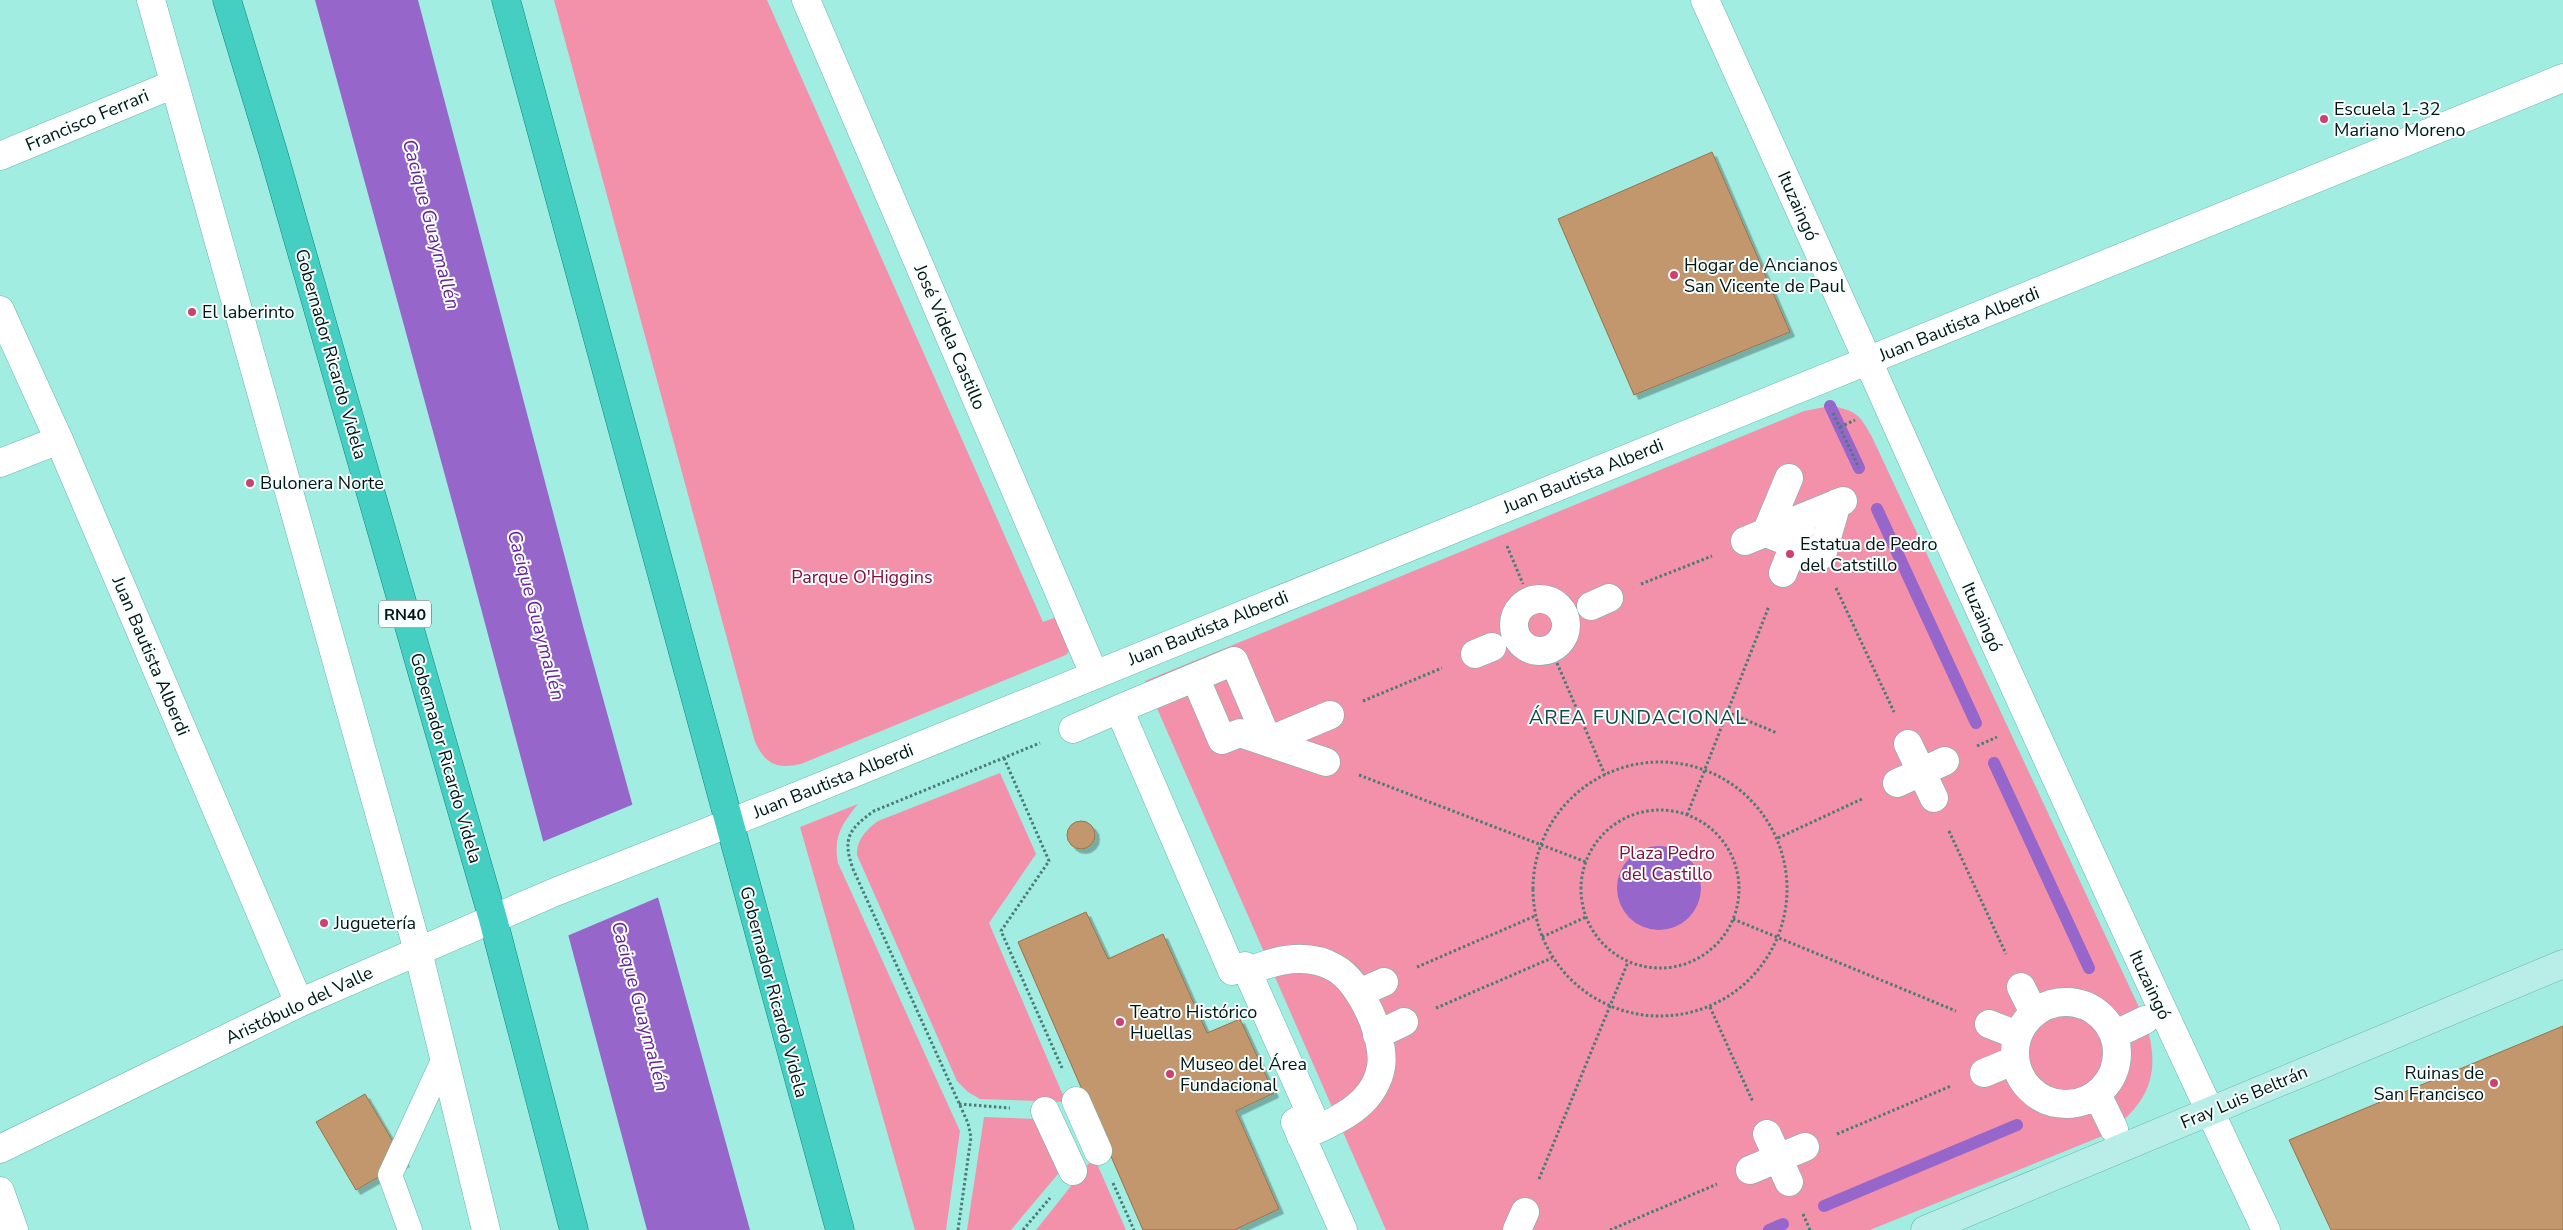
<svg xmlns="http://www.w3.org/2000/svg" width="2563" height="1230" font-family="'Nunito Sans',sans-serif">
<defs>
<filter id="shadow"><feDropShadow dx="4.5" dy="4.5" stdDeviation="0" flood-color="#0004"/></filter>
</defs>
<rect width="100%" height="100%" fill="#a1ede2"/>
<path fill="#f491aa" d="M554,0h213l276,622 16,-6 11,34 -4,5 -265,109c-24,5 -35,1 -46,-22z
M1830,406c26,4 30,9 42,31l273,583c17,53 5,83 -40,115l-235,95h-484l-241,-549 659,-270z
M1000,773l36,81 -47,69 77,179 -86,-3 -12,-7 -11,-11 -100,-226c-1,-15 10,-26 21,-34z
M858,804c-16,20 -25,32 -20,59l122,268 -14,99h-31l-115,-403z
M984,1117l55,2 24,49 -52,62h-44z
M1094,1157l32,73h-90z"/>
<path fill="#9666ca" d="M315,0h103l165,626 167,604h-103l-180,-674z
M1617 888a42 42 0 1 1 84 0a42 42 0 1 1-84 0Z"/>
<path fill="#a1ede2" d="M634,804l25,93 -92,39 -25,-94z"/>
<g fill="none" stroke-linecap="round" stroke-linejoin="round">
<path stroke="#9666ca" stroke-width="12" d="M1830,406l29,62
M1877,509l99,214
M1994,763l95,205
M1824,1206l193,-81
M1769,1230l14,-6"/>
</g>
<path fill="#c2976d" stroke="#9b7149" filter="url(#shadow)" d="M1712,152l78,180 -156,63 -76,-176z
M1067 835a14 14 0 1 1 28 0a14 14 0 1 1-28 0Z
M1086,912l22,47 55,-25 44,99 33,-14 34,74 -38,18 43,98 -45,21h-91l-125,-288z
M2563,1026v204h-232l-42,-90z
M365,1094l40,68 -49,28 -40,-68z"/>
<g fill="none" stroke-linecap="round" stroke-linejoin="round">
<g stroke="#6ab4aa" stroke-width="25">
<path id="service" d="M410,1230l-20,-55 55,-119"/>
</g>
<g stroke="#6ab4aa" stroke-width="29">
<path id="pedestrian" d="M1789,478l-23,55 56,22 15,-52
M1745,541l98,-40
M1783,573l18,-46
M1514 625a26 26 0 1 1 52 0a26 26 0 1 1-52 0Z
M1591,606l18,-8
M1475,654l17,-7
M1195,677l27,63 18,-7 86,29
M1119,709l115,-48 34,80
M1073,729l46,-20 113,262 13,-5 66,148 -16,8 48,108
M1268,741l62,-26
M1908,744l26,54
M1897,783l48,-22
M1247,972c27,-12 61,-20 88,-4 26,14 51,71 46,99 -2,12 -9,25 -18,34 -16,16 -41,26 -62,36
M2021,987l13,26
M1359,993l25,-11
M2015 1053a51 51 0 1 1 102 0a51 51 0 1 1-102 0Z
M1989,1024l28,11
M1377,1035l27,-13
M2114,1035l31,-15
M1984,1073l31,-13
M2097,1094l17,35
M1076,1101l22,50
M1045,1111l28,60
M1767,1134l22,48
M1750,1170l55,-23
M1517,1230l8,-18"/>
</g>
<g stroke="#6ab4aa" stroke-width="29">
<path id="minor" d="M151,0l267,951 68,279
M806,0l288,674
M1705,0l163,361
M0,156l174,-72
M0,463l59,-23
M0,1191l14,39"/>
</g>
<g stroke="#6ab4aa" stroke-width="29">
<path id="tertiary" d="M0,310l59,130 240,563
M1868,361c130,291 261,581 398,869
M0,1149l299,-146 256,-111 225,-89 1783,-725"/>
</g>
<g stroke="#6ab4aa" stroke-width="29">
<path id="secondary" d="M1925,1230l638,-266"/>
</g>
<g stroke="#0e867b" stroke-width="29">
<path id="trunk" d="M227,0l46,152 220,767 81,311
M506,0l334,1230"/>
</g>
<path stroke="#4c7b75" stroke-width="3" stroke-dasharray="2.5 2.5" stroke-linecap="butt" d="M1833,413l26,55
M1840,427l15,-7
M1507,546l16,38
M1641,584l71,-28
M1836,588l58,124
M1557,663l48,112
M1363,701l79,-33
M1727,712l50,21
M1977,746l20,-9
M1004,758l45,103 -48,70 61,137
M1533 889a127 127 0 1 1 254 0a127 127 0 1 1-254 0Z
M1359,775l227,87
M1581 889a79 79 0 1 1 158 0a79 79 0 1 1-158 0Z
M1687,815l82,-209
M1949,831l57,123
M1778,838l86,-40
M1733,919l223,92
M1542,937l44,-20
M1417,967l118,-51
M1710,1007l43,95
M1436,1008l116,-50
M959,1104l51,4
M1837,1134l114,-48
M1539,1179l89,-217
M1113,1183l21,47
M1803,1214l7,16
M958,1230l13,-93 -3,-14 -115,-254c-11,-31 -4,-40 21,-58l166,-68
M1023,1230l27,-32
M1610,1230l107,-46"/>
<use href="#service" stroke="#fff" stroke-width="24"/>
<use href="#pedestrian" stroke="#fff" stroke-width="28"/>
<use href="#minor" stroke="#fff" stroke-width="28"/>
<use href="#tertiary" stroke="#fff" stroke-width="28"/>
<use href="#secondary" stroke="#b9ede8" stroke-width="28"/>
<use href="#trunk" stroke="#44cfc2" stroke-width="28"/>
</g>
<g fill="#cd406f" stroke="#f8fffe" stroke-width="2">
<circle cx="2324" cy="119" r="5"/>
<circle cx="1674" cy="275" r="5"/>
<circle cx="192" cy="312" r="5"/>
<circle cx="250" cy="483" r="5"/>
<circle cx="1790" cy="554" r="5"/>
<circle cx="324" cy="923" r="5"/>
<circle cx="1120" cy="1022" r="5"/>
<circle cx="1170" cy="1074" r="5"/>
<circle cx="2494" cy="1083" r="5"/>
</g>
<g text-anchor="middle" stroke-width="4" stroke-linejoin="round" paint-order="stroke">
<rect fill="#f8fffe" stroke="#4b5c5a" stroke-width="1" x="379" y="600.5" width="52" height="27" rx="4"/>
<g font-size="16" font-weight="bold" fill="#011613">
<text x="405" y="620">RN40</text>
</g>
<g font-size="18" fill="#011613" stroke="#f8fffe" text-anchor="start">
<text x="2334" y="115">Escuela 1-32<tspan x="2334" dy="21">Mariano Moreno</tspan></text>
<text x="1684" y="271">Hogar de Ancianos<tspan x="1684" dy="21">San Vicente de Paul</tspan></text>
<text x="202" y="318">El laberinto</text>
<text x="260" y="489">Bulonera Norte</text>
<text x="1800" y="550">Estatua de Pedro<tspan x="1800" dy="21">del Catstillo</tspan></text>
<text x="334" y="929">Juguetería</text>
<text x="1130" y="1018">Teatro Histórico<tspan x="1130" dy="21">Huellas</tspan></text>
<text x="1180" y="1070">Museo del Área<tspan x="1180" dy="21">Fundacional</tspan></text>
<text x="2484" y="1079" text-anchor="end">Ruinas de<tspan x="2484" dy="21">San Francisco</tspan></text>
</g>
<g font-size="18" fill="#011613" stroke="#f8fffe">
<text transform="translate(87 120) rotate(-23)" y="6">Francisco Ferrari</text>
<text transform="translate(1798 206) rotate(66)" y="6">Ituzaingó</text>
<text transform="translate(1959 324) rotate(-22)" y="6">Juan Bautista Alberdi</text>
<text transform="translate(950 337) rotate(67)" y="6">José Videla Castillo</text>
<text transform="translate(331 354) rotate(74)" y="6">Gobernador Ricardo Videla</text>
<text transform="translate(1583 476) rotate(-22)" y="6">Juan Bautista Alberdi</text>
<text transform="translate(1982 617) rotate(66)" y="6">Ituzaingó</text>
<text transform="translate(1208 628) rotate(-22)" y="6">Juan Bautista Alberdi</text>
<text transform="translate(151 656) rotate(67)" y="6">Juan Bautista Alberdi</text>
<text transform="translate(446 758) rotate(74)" y="6">Gobernador Ricardo Videla</text>
<text transform="translate(833 781) rotate(-22)" y="6">Juan Bautista Alberdi</text>
<text transform="translate(2150 985) rotate(65)" y="6">Ituzaingó</text>
<text transform="translate(774 992) rotate(75)" y="6">Gobernador Ricardo Videla</text>
<text transform="translate(299 1005) rotate(-25)" y="6">Aristóbulo del Valle</text>
<text transform="translate(2244 1097) rotate(-23)" y="6">Fray Luis Beltrán</text>
</g>
<g font-size="18" fill="#800f3c" stroke="#f8fffe">
<text x="862" y="583">Parque O'Higgins</text>
<text x="1667" y="859">Plaza Pedro<tspan x="1667" dy="21">del Castillo</tspan></text>
</g>
<g font-size="19" font-style="italic" fill="#65239c" stroke="#f8fffe">
<text transform="translate(432 224) rotate(75)" y="7">Cacique Guaymallén</text>
<text transform="translate(537 615) rotate(75)" y="7">Cacique Guaymallén</text>
<text transform="translate(641 1006) rotate(75)" y="7">Cacique Guaymallén</text>
</g>
<g font-size="20" letter-spacing="1" fill="#0e4c46" stroke="#f8fffe">
<text x="1638" y="724">ÁREA FUNDACIONAL</text>
</g>
</g>
</svg>
